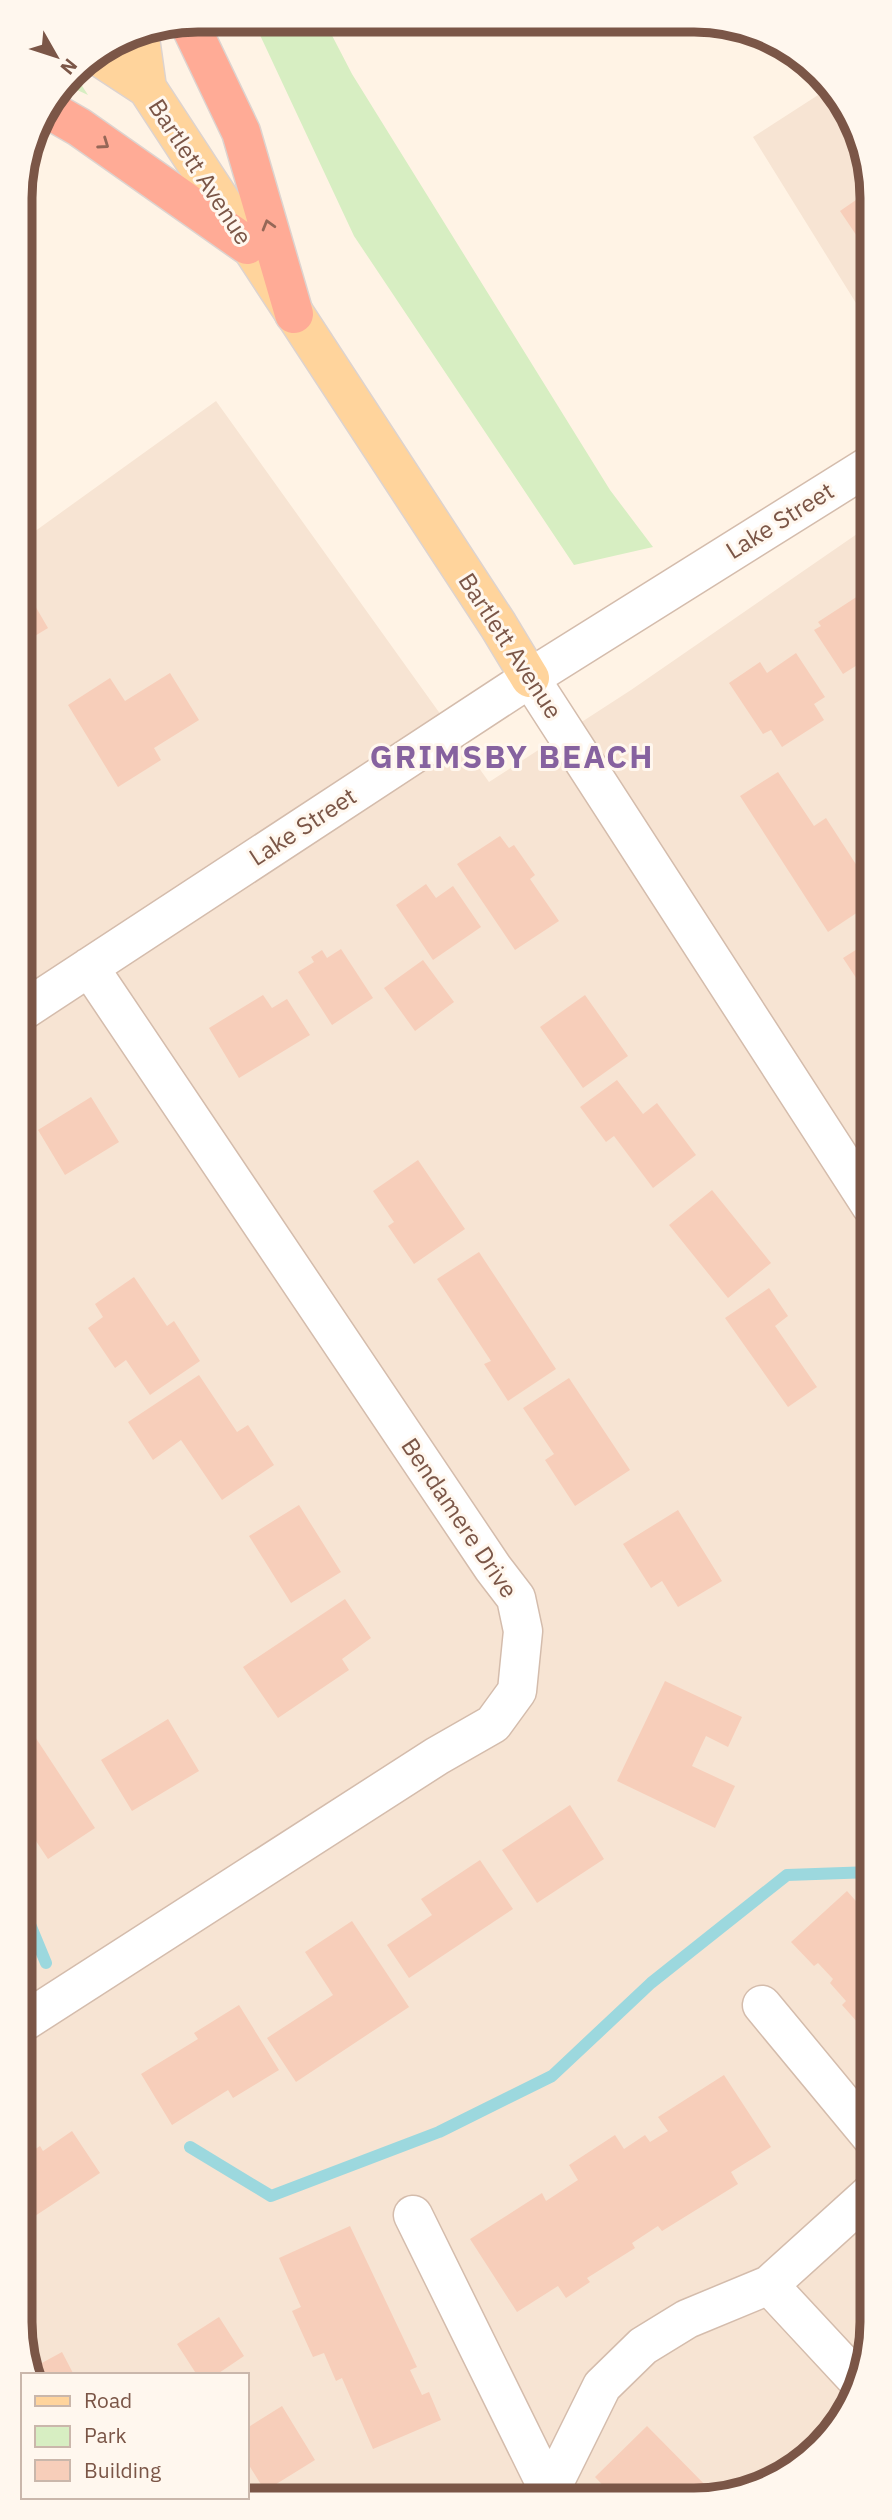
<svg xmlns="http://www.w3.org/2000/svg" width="892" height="2520" font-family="'IBM Plex Sans',sans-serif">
<rect width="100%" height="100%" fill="#fff3e5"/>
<path fill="#f7e4d3" d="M829,88l40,74v162l-116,-187z
M216,401l273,381 142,-92 239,-165 2,1809 -13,56 -30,50 -45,37 -54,20h-567h84v-122h-215l-9,-17 -3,-1816z"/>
<path fill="#d7eec2" d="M253,20h71l28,54 258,416 43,57 -79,18 -220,-329z
M73,72l15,23 -24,-11z"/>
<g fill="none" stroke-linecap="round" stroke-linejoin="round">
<path stroke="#9cd8de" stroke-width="12" d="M22,1905l24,58
M190,2147l81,49 168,-64 113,-56 99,-93 136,-108 85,-3"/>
</g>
<path fill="#f7ceba" d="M869,191v63l-29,-43z
M20,580l28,48 -28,17z
M858,596l5,8 7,-4v57l-27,17 -29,-44 7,-4 -3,-4z
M796,653l29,44 -11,7 10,16 -42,27 -11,-17 -8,4 -34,-51 31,-21 7,11z
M170,673l29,47 -45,28 7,12 -43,27 -50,-82 42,-27 15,23z
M778,772l36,54 12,-8 44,68v18l-42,28 -88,-136z
M500,836l9,12 5,-3 21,30 -5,4 29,42 -44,29 -58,-86z
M426,884l10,14 17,-12 28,41 -48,33 -37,-55z
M870,941v58l-27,-41z
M341,949l32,49 -41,27 -34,-53 16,-10 -3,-5 11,-7 5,8z
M423,960l31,42 -39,29 -31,-43z
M263,995l9,13 15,-9 23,36 -71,43 -30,-50z
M585,995l43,61 -45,32 -43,-61z
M617,1080l26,34 14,-11 39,52 -43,33 -39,-52 -8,6 -26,-35z
M91,1097l28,45 -54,33 -27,-45z
M418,1160l47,69 -51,35 -26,-38 6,-4 -21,-31z
M21,1177l10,15 -10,7z
M712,1190l59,73 -43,35 -59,-73z
M479,1252l77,117 -48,32 -24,-37 7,-3 -54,-82z
M134,1277l33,49 7,-5 26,40 -50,34 -24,-35 -11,8 -27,-40 15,-11 -8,-13z
M21,1288l10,14 -10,7z
M769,1288l19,28 -13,10 42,61 -29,20 -63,-89z
M199,1375l38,57 11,-7 26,40 -52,35 -41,-60 -28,20 -25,-38z
M569,1378l61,92 -55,36 -30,-46 9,-6 -31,-46z
M299,1505l42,67 -50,31 -42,-67z
M678,1510l44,71 -44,26 -16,-26 -11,7 -28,-44z
M345,1599l26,39 -29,21 7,11 -71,48 -35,-51z
M665,1681l77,36 -14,30 -22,-11 -14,30 43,20 -20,42 -98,-47z
M22,1717l73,111 -47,31 -20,-30 -6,4z
M168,1719l31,52 -67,40 -31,-51z
M570,1805l34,54 -67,44 -35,-53z
M480,1860l33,49 -104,69 -22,-33 45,-30 -11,-16z
M847,1891l25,28v109l-5,5 -25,-28 4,-4 -16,-18 3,-4 -15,-16 -4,3 -23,-24z
M352,1921l57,86 -113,75 -29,-44 66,-43 -28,-43z
M239,2005l40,65 -46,28 -5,-8 -56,35 -31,-51 57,-35 -4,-6z
M724,2075l47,72 -40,25 7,12 -76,47 -4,-5 -26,17 3,5 -48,30 3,4 -24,16 -8,-12 -41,26 -47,-73 72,-46 4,8 32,-21 -9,-15 46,-30 9,14 21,-14 5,7 18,-11 -10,-14z
M72,2131l28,42 -65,43 -12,-19 -1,-39 18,-12 3,5z
M350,2226l67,141 -7,3 12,25 7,-3 12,28 -68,29 -31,-71 -6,3 -12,-28 -11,4 -21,-46 9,-4 -22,-49z
M219,2317l25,39 -28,19h-19l-20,-31z
M62,2352l12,23h-42l-3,-5z
M282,2406l33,54 -50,31 -18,-29v-34z
M647,2426l70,71 17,-17 11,11 -15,6h-116l-19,-20z"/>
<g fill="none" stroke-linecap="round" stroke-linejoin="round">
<g stroke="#d4bcac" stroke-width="41">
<path id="minor" d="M530,678l341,528
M21,1012l509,-334 340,-213
M762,2005l110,133
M22,2023l415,-267 56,-32 24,-33 6,-60 -7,-33 -23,-30 -404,-601
M413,2215l139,282
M769,2285l92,99
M543,2497l6,-4 53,-107 41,-40 44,-27 82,-34 103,-93"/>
</g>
<g stroke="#ddd3cf" stroke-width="41">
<path id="major" d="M139,31l8,57
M95,54l52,34 351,537 32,53"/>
</g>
<g stroke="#ddd3cf" stroke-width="41">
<path id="highway" d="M188,21l53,111 53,182
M46,108l33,19 168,118"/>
</g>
<use href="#minor" stroke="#fff" stroke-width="38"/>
<use href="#major" stroke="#ffd49c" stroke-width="38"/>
<use href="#highway" stroke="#ffab96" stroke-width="38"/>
</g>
<defs><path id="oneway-chevron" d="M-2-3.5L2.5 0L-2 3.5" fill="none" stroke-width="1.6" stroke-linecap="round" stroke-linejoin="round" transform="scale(1.75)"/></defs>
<g stroke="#956757">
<use href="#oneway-chevron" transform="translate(104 144) rotate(35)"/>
<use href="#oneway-chevron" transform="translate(268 225) rotate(-106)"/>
</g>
<g text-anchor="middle" stroke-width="6" stroke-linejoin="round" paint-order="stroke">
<g font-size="24" fill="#7b5647" stroke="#fff7ee">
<text transform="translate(200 172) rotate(57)" y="8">Bartlett Avenue</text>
<text transform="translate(780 521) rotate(-32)" y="8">Lake Street</text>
<text transform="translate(510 646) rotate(57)" y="8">Bartlett Avenue</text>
<text transform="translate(303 827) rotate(-33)" y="8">Lake Street</text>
<text transform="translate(459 1518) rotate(56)" y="8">Bendamere Drive</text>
</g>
<g font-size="32" font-weight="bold" letter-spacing="2" fill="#86629f" stroke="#fff7ee">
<text x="512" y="768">GRIMSBY BEACH</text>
</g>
</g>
<path d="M0 0H892V2520H0ZM198 32H694A166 166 0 0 1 860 198V2322A166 166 0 0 1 694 2488H198A166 166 0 0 1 32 2322V198A166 166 0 0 1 198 32Z" fill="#fff7ee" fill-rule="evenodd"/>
<path fill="none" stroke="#7b5647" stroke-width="9" d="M198 32H694A166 166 0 0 1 860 198V2322A166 166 0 0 1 694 2488H198A166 166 0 0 1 32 2322V198A166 166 0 0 1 198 32Z"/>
<rect x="21" y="2373" width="228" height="126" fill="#fff7ee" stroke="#cab7ab" stroke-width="2"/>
<rect x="35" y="2396" width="35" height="10" fill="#ffd49c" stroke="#cab7ab" stroke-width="2"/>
<text x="84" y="2408" font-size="21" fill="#7b5647">Road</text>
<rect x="35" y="2426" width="35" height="21" fill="#d7eec2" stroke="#cab7ab" stroke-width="2"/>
<text x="84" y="2443" font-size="21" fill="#7b5647">Park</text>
<rect x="35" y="2460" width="35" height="21" fill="#f7ceba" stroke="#cab7ab" stroke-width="2"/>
<text x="84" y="2478" font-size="21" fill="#7b5647">Building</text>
<g transform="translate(56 56) rotate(129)" stroke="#fff7ee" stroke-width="5" paint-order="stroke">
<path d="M0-5L12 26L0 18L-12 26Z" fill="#7b5647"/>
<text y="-10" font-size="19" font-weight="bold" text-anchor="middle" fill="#7b5647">N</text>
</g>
</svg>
